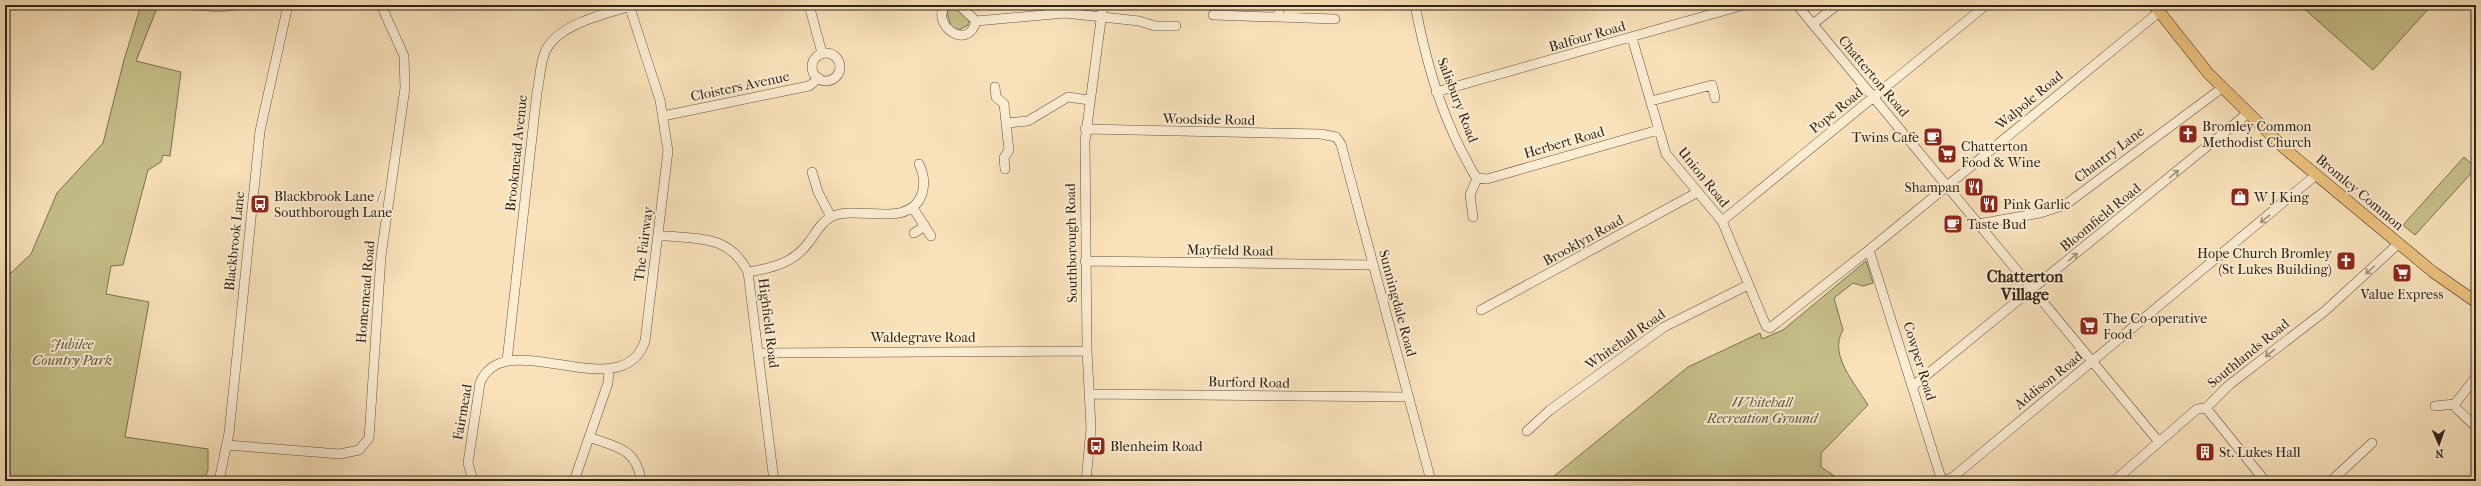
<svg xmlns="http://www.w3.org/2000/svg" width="2481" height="486" font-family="'IM FELL French Canon',serif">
<rect width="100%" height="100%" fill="#f9e2ba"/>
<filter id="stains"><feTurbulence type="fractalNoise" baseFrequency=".005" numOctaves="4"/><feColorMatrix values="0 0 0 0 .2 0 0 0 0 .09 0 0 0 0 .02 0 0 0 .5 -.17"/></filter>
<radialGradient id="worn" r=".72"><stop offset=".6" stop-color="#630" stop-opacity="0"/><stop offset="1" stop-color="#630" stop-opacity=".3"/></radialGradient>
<path fill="#c6c08a" stroke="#7a7250" d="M141,5l16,3 -21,53 45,11 -11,84 -7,-1 -2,7 -13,8 -25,95 -12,1 -5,28 43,8 -24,135 83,12v21l-4,11h-199v-209l6,1 20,-19 26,-61 46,-50 21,-83z
M2300,5h132l-59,65z
M951,8h5l13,11 -1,6 -9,5 -8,-3 -4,-15z
M2464,157l12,11 -61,67 -12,-10z
M1866,261l7,22 -10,3 -10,-3 -19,15 9,32c-15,25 12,53 25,75l-47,48v14l21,14h-294l140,-114 72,-34 2,6 21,-9z"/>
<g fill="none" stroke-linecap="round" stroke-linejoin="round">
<g stroke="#625340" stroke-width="10">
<path id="minor" d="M191,5l29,2 15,-2
M809,5l13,48
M946,5c-17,18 22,48 30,16
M959,5l17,16
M1415,5c10,51 23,100 47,147 5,8 9,19 15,26
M1797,5l362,437
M1213,15l122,4
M1279,16v-7l2,-4
M976,21l89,-8 74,8 16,5h21
M1813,24l24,-19
M1632,38l34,116 56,67 44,105 4,2 99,-78 290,-238
M812 67a14 14 0 1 1 28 0a14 14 0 1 1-28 0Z
M995,87l1,10 8,7 2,19
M1436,92l308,-87
M1651,101l61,-16 3,13
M663,116l146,-30 10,-8
M1085,129l236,5 15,3 5,7 90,337
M1005,169l-1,-11 5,-8 -3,-27 22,-2 40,-24 21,3
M812,172l6,20 13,25
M1477,178l10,1 171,-49
M913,208l18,28
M1473,217l-3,-22 7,-17
M1722,221l264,-216
M1978,224l62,-11 25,-8 157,-117
M914,233l11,-7
M658,235c39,5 70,-2 90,37l26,209
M1869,250l73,231
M1085,261l288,4
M748,272c24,-4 46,-9 61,-30 7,-9 11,-19 22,-25 26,-13 78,13 91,-23 3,-10 2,-20 -3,-30
M1481,310l217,-118
M758,353l329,-2
M507,361l30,-269c3,-12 3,-31 9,-42 14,-27 60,-36 88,-45
M2476,377l-21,27 1,4 20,19
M1913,386l335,-273
M1089,394l320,3
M2435,406l20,-2
M2206,408l23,-23 96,-74 73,-67
M2206,408l59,73
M1527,431l23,-21 114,-83 84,-42
M589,437c27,10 48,11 52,44
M227,445l113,9 19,-4 10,-12 12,-182 24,-168 -1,-32 -23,-51
M219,481l10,-48 31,-302 28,-126
M473,481l-5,-18 12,-80c24,-61 142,27 165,-42l23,-190 -8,-51 -31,-95
M574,481l34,-98 1,-14
M1086,481l5,-53 -4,-77 -2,-210 18,-136
M1944,481l9,-4 363,-302
M2114,481l83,-72 9,-1
M2331,481l41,-38"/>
</g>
<g stroke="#2f2317" stroke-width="12">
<path id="major" d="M2154,5l54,68 76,75 149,124 43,30"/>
</g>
<use href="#minor" stroke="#fbecd2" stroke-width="9"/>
<use href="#major" stroke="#ecc17d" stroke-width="11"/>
</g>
<defs><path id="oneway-shaft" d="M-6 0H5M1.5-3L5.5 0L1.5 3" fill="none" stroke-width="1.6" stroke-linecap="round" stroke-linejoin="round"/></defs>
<g stroke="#9f927e">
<use href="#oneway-shaft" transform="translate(2174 174) rotate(-39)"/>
<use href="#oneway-shaft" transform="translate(2265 219) rotate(141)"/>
<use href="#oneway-shaft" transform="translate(2073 257) rotate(-39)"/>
<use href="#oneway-shaft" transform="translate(2370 270) rotate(138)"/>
<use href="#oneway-shaft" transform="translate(2270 353) rotate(142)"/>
</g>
<defs>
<g id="church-square" transform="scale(1)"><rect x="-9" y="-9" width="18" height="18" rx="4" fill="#8f2418" stroke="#fbecd2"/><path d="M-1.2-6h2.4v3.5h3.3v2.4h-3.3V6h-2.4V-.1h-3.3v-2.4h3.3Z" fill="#fff"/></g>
<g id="cafe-square" transform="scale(1)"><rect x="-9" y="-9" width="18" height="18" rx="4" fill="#8f2418" stroke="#fbecd2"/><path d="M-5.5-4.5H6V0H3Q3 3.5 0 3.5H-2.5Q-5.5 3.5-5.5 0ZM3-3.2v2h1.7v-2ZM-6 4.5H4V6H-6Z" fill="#fff"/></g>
<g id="supermarket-square" transform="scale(1)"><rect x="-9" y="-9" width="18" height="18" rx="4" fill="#8f2418" stroke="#fbecd2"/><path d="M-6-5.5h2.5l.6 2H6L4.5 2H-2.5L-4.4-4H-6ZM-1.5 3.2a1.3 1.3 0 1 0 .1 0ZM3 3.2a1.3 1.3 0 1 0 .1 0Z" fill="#fff"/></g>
<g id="restaurant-square" transform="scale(1)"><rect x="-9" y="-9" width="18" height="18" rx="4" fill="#8f2418" stroke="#fbecd2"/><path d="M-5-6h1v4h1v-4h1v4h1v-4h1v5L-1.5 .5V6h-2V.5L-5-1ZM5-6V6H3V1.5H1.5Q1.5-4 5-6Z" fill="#fff"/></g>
<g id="shop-square" transform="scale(1)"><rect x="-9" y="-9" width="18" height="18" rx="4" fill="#8f2418" stroke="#fbecd2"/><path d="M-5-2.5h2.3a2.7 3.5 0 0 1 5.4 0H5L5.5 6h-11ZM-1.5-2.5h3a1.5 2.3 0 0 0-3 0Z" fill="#fff"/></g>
<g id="bus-square" transform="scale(1)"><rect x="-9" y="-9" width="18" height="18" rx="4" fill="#8f2418" stroke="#fbecd2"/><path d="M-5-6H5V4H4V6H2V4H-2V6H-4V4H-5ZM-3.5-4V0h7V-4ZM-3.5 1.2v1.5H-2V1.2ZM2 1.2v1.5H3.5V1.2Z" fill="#fff"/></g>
<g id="building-square" transform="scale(1)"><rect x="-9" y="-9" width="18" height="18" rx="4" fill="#8f2418" stroke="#fbecd2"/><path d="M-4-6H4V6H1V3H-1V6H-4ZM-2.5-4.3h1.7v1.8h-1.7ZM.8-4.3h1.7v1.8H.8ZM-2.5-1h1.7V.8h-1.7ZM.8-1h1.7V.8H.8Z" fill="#fff"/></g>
</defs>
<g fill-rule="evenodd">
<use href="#church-square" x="2188" y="134"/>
<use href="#cafe-square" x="1933" y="137"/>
<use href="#supermarket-square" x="1947" y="154"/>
<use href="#restaurant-square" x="1974" y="187"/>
<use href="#shop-square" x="2240" y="197"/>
<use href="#bus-square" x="260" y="204"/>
<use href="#restaurant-square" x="1989" y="204"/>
<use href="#cafe-square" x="1953" y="224"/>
<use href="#church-square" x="2346" y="261"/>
<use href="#supermarket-square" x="2402" y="273"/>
<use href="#supermarket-square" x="2089" y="326"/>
<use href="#bus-square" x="1096" y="446"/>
<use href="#building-square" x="2205" y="452"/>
</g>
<g text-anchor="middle" stroke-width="4" stroke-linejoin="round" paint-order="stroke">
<g font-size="14" fill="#2f2317" stroke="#fbecd2">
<text transform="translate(1587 36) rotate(-16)" y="5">Balfour Road</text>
<text transform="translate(1874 76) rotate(50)" y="5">Chatterton Road</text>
<text transform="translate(740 86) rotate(-12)" y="5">Cloisters Avenue</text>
<text transform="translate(1458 100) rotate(69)" y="5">Salisbury Road</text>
<text transform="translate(2029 100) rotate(-40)" y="5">Walpole Road</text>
<text transform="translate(1836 110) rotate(-39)" y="5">Pope Road</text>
<text transform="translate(1209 119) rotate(1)" y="5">Woodside Road</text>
<text transform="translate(1564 142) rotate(-16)" y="5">Herbert Road</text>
<text transform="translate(516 153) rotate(-84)" y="5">Brookmead Avenue</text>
<text transform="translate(2109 154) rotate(-37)" y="5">Chantry Lane</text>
<text transform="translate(1704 177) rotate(51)" y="5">Union Road</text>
<text transform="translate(2360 192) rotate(40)" y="5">Bromley Common</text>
<text transform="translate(2100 217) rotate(-39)" y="5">Bloomfield Road</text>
<text transform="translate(1583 240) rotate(-29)" y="5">Brooklyn Road</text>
<text transform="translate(234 241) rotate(-84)" y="5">Blackbrook Lane</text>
<text transform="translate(1071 243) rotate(-91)" y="5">Southborough Road</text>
<text transform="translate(643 244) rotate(-83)" y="5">The Fairway</text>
<text transform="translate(1230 250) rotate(1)" y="5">Mayfield Road</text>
<text transform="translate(365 292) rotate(-85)" y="5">Homemead Road</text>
<text transform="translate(1398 303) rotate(75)" y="5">Sunningdale Road</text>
<text transform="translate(769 323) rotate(83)" y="5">Highfield Road</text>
<text x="923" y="342">Waldegrave Road</text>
<text transform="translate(1625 339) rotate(-35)" y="5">Whitehall Road</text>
<text transform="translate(2248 353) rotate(-39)" y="5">Southlands Road</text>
<text transform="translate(1920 361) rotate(73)" y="5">Cowper Road</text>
<text transform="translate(2048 380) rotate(-39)" y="5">Addison Road</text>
<text transform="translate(1249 382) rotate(1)" y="5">Burford Road</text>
<text transform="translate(462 412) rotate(-80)" y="5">Fairmead</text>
</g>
<g font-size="14" fill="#2f2317" stroke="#fbecd2" text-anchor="start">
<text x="2202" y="131">Bromley Common<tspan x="2202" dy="16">Methodist Church</tspan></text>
<text x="1919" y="142" text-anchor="end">Twins Cafe</text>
<text x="1961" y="151">Chatterton<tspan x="1961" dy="16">Food &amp; Wine</tspan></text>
<text x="1960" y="192" text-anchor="end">Shampan</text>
<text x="274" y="201">Blackbrook Lane /<tspan x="274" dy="16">Southborough Lane</tspan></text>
<text x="2254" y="202">W J King</text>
<text x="2003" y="209">Pink Garlic</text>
<text x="1967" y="229">Taste Bud</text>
<text x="2332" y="258" text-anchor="end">Hope Church Bromley<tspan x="2332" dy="16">(St Lukes Building)</tspan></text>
<text x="2402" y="299" text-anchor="middle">Value Express</text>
<text x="2103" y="323">The Co-operative<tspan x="2103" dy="16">Food</tspan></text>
<text x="1110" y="451">Blenheim Road</text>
<text x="2219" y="457">St. Lukes Hall</text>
</g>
<g font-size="14" font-style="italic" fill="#5c523a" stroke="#fbecd2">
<text x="72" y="349">Jubilee<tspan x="72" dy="16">Country Park</tspan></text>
<text x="1762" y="407">Whitehall<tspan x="1762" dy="16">Recreation Ground</tspan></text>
</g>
<g font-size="16" font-weight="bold" fill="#2f2317" stroke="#fbecd2">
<text x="2025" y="282">Chatterton<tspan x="2025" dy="18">Village</tspan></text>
</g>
</g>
<rect width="2481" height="486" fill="none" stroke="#f9e2ba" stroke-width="20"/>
<rect x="6" y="6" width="2469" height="474" fill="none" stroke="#2f2317" stroke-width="2"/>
<rect x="10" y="10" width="2461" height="466" fill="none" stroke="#2f2317"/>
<g transform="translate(2439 444) rotate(178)" stroke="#fbecd2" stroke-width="3" paint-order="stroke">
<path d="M0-3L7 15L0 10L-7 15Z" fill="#2f2317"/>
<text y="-6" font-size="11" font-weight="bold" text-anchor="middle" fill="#2f2317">N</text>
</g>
<rect width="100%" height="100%" filter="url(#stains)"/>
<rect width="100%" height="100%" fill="url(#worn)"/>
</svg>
